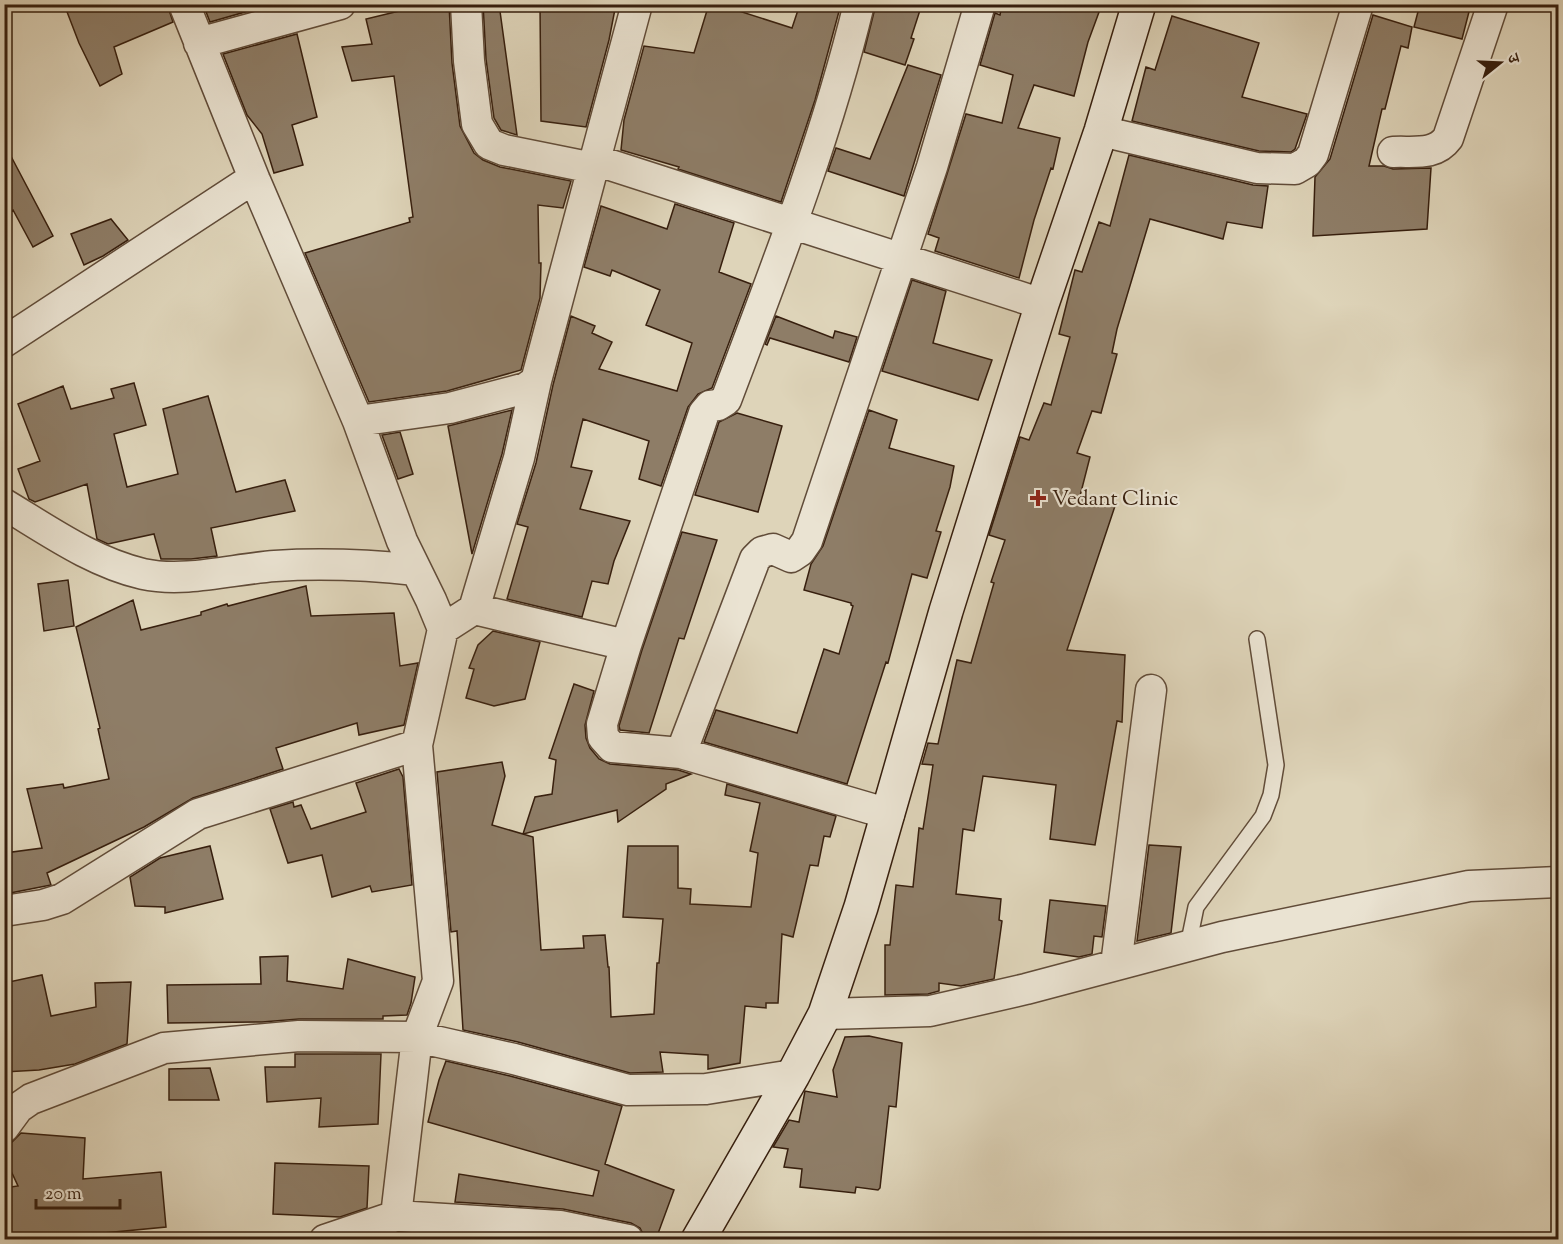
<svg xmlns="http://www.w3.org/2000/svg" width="1563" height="1244" font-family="'Sorts Mill Goudy','Noto Serif Devanagari',serif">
<rect width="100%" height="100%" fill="#ded4b9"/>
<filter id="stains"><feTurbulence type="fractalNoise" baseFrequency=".00333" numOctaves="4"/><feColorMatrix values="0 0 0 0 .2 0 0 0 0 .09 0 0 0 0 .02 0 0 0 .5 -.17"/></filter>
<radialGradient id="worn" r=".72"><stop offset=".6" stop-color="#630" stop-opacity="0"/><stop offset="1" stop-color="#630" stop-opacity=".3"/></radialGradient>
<path fill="#8e7d67" stroke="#371f0e" stroke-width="1.5" d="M64,4h103l6,18 -59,25 8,27 -22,12 -21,-43z
M203,4h70l-63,18z
M442,4h7l3,59 8,63 14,27 9,7 17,7 71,14 -8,27 -25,-3 1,58h2l-1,35 -19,72 -74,21 -78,11 -64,-149 105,-31 -1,-4 4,-1 -19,-141 -42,5 -10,-34 30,-3 -6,-25 50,-12 1,3z
M483,4h16l18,131 -16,-5 -7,-12 -8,-59z
M540,4h76l-7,36 -23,87 -45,-6z
M709,4h8l75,24 8,-24h41l-26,96 -34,102 -103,-33 1,-2 -58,-17 3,-30 20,-74 50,7z
M876,4h46l-11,34 3,1 -9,26 -41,-13z
M1002,4h100l-14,38 -14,54 -40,-11 -16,43 42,10 -7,31 -2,-1 -17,52 -15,58 -84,-27 4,-13 -11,-4 38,-120 36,9 11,-48 -33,-10 15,-52 5,2z
M1420,4h51l-9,35 -48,-12z
M1373,15l39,12 -4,21 -7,-2 -16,63h-3l-13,57h15l9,3 38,-1 -4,61 -114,7 2,-59 15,-18z
M1172,16l87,27 -17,54 65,17 -12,35 -4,3 -32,-1 -127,-30 14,-54 9,3z
M297,34l20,83 -25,8 11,40 -29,8 -12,-39 -15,-19 -24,-61z
M908,65l33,10 -37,121 -76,-25 8,-23 34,11z
M4,143l49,93 -20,11 -20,-37 -9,5z
M1129,155l124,30 15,1 -6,42 -35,-6 -4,17 -73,-20 -33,110 -5,24 5,1 -16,59 -9,-2 -15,42 13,4 -10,39 35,10 -48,144 58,5 -3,67 -5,-1 -22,124 -45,-6 6,-54 -73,-9 -9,55 -11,-2 -7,65 45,5 -2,21 3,1 -8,58 -33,7 -22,-3v8l-11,3 -43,1v-50h5l6,-60 17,2 6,-59 4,1 10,-64 -11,-1 6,-21 10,1 19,-84 14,3 23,-80 -3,-1 14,-42 -16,-5 31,-98 9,3 15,-37 7,2 19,-68 -11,-3 16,-64 7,2 17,-50 11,4z
M675,204l59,19 -15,49 32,12 -39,104 -14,6 -10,13 -27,79 -22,-7 10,-38 -66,-22 -12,48 21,4 -12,38 50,12 -16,40 -6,23 -16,-3 -10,36 -75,-18 21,-72 -11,-3 19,-61 17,-78 18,-69 24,10 -3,7 20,9 -13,27 78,22 15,-48 -46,-18 14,-35 -48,-20 -2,6 -26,-9 17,-61 66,23z
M111,219l17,21 -25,16 -19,9 -13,-31z
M912,280l34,11 -13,52 59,17 -14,40 -96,-29z
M776,316l57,22 2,-7 22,6 -8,25 -79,-24 -3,7 -2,-1z
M134,383l12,42 -32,9 13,53 51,-13 -15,-65 45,-13 28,96 49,-12 10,31 -84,17 6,28 -26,3h-30l-7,-25 -46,10 -11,-5 -10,-55 -52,18 -6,-3 -11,-30 22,-8 -22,-57 45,-18 8,23 43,-11 -3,-9z
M512,410l-10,44 -30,100 -24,-128z
M869,410l28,10 -8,28 65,18 -4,21 -14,44 5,1 -14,46 -15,-4 -24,89 -2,-1 -39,122 -143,-42 12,-32 81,23 27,-84 15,5 14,-48 -2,-1v-2l-47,-13 7,-26 12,-18z
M737,413l45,13 -24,86 -63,-17 24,-73z
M400,432l13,42 -15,5 -16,-44z
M682,532l35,8 -33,99 -5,-1 -30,95 -29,-3 -1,-4 23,-76z
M68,580l6,46 -30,5 -6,-47z
M306,586l5,30 83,-3 6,53 18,-3 -14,62 -45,10 -2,-12 -81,25 7,21 -90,29 -49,29 -97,46 4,12 -41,8 -5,-40 37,-5 -15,-59 36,-5 1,4 45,-9 -11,-50 2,-1 -24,-101 57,-27 8,30 60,-15v-3l26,-8 1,2z
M493,631l47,11 -15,57 -31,7 -28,-8 8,-29 -5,-1 9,-23z
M574,684l20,7 -9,34 1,13 4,10 9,11 11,5 68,6 13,4 -25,10v5l-48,33 -1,-12 -94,24 10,3 8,113 43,-2 -1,-12 22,-1 3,32h1l2,50 43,-3 3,-51h2l4,-44 -40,-2 5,-71h50v42l13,1 -1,15 61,3 7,-54 -8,-2 10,-48 -35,-8 2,-11 109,32 -6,21 -6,-1 -6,30 -8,-1 -17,72 -11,-3 -4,69h-12v5l-21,-2 -5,57 -32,6v-14l-48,-3 3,20 -33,1 -112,-31 -55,-12 -6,-99 -6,1 -14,-160 65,-10 3,14 -13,49 31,9 12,-37 17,-3 4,-34 -7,-2z
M399,769l4,8 9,108 -40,7 -2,-6 -38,11 -10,-42 -34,8 -18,-54 23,-7 1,5 7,-2 10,24 55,-17 -10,-29z
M1149,845l32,2 -10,86 -34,8z
M210,846l13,53 -58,14v-6l-30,-1 -5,-29 30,-19z
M1050,900l56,6 -4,31 -8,-1 -2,18 -13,3 -35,-5z
M288,956l-1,25 56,8 5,-30 67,18 -4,26 -4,12 -24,1v3h-84l-37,3 -94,1 -1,-38 94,-1 -1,-27z
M42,975l9,41 45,-9 -1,-24 36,-1 -4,62 -52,20 -36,6 -35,2v-89z
M869,1036l33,7 -6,64 -7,-1 -9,82 -2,2 -22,-3 -1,6 -55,-6 2,-18 -18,-2 4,-18 -15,-2 16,-27 10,2 6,-31 32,6 -4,-27 12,-33z
M295,1054h86l-3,70 -59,3 2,-29 -54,4 -2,-35h30z
M446,1061l64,15 112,30 -17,58 69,26 -18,49 -11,-1 -5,-10 -9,-5 -68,-14 -108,-7 4,-28 134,22 6,-25 -171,-49 11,-42z
M210,1068l9,32h-50v-31z
M21,1133l64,5 -2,41 78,-7 5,55 -93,9v3h-61l-1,-5 -7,1v-47l14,-2 -13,-28 1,-14 5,-1z
M275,1163l94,3 -2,42 -27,9 -67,-3z"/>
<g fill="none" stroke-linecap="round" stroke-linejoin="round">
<g stroke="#614c39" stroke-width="18">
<path id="service" d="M1188,946l8,-39 67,-91 8,-21 5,-30 -19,-126"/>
</g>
<g stroke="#614c39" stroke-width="33">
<path id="minor" d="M184,4l70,174 104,243 44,120 29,59 12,29 -26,116 21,236 -21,56 -21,179 -71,24
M466,4l3,57 8,63 12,20 15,6 89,18
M637,4l-42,156 447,144
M859,4c-33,136 -84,266 -133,396l-8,5 -8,1 -6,7 -78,232 -24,79 1,13 9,10 69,6 208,61
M199,43l141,-39
M1101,131l156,37 38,1 12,-7 6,-8 45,-150
M1393,152c21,-1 42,4 55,-14l45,-134
M4,342l250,-164
M358,421l92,-13 76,-20 10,-7
M4,504c45,27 88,58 139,70 42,9 90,-5 132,-8 47,-3 94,-1 141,4
M474,609l152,36
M443,629l31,-20 45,-151 17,-77 59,-221
M681,753l74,-194 7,-7 11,-3 18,8 9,-6 7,-10 125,-374 48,-163
M4,911l39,-6 19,-6 136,-85 219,-69
M1116,965l35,-275
M825,1014l105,-3 96,-22 196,-52 247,-51 89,-4
M4,1127l14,-19 13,-9 133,-51 135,-12 118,1 97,22 114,31 78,-1 87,-14
M396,1216l164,10 68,14"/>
</g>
<g stroke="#371f0e" stroke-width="36">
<path id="secondary" d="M698,1240l95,-165 32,-61 36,-107 85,-296 96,-307 59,-173 38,-127"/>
</g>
<use href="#service" stroke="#eae3d2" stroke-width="15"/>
<use href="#minor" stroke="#eae3d2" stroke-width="30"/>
<use href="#secondary" stroke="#eae3d2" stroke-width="33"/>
</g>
<path fill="#8f2418" stroke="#eae3d2" stroke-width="2" d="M1035 489h6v6h6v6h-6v6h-6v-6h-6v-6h6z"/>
<g text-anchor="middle" stroke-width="4.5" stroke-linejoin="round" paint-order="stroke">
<g font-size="21" fill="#371f0e" stroke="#eae3d2" text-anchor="start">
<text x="1052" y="505">Vedant Clinic</text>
</g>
</g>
<rect width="1563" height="1244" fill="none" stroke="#ded4b9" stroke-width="24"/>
<rect x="6" y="6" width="1551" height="1232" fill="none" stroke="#371f0e" stroke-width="3"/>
<rect x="12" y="12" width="1539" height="1220" fill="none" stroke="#371f0e" stroke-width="1.5"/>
<g transform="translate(1500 63) rotate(72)" stroke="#eae3d2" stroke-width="4.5" paint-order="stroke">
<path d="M0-4.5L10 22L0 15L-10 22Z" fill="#371f0e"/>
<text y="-9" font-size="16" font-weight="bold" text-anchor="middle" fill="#371f0e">उ</text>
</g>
<path d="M36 1199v9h84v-9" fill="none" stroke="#371f0e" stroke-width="3"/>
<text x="45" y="1199" font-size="18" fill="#371f0e" stroke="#eae3d2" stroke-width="4.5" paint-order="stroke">20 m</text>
<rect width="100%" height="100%" filter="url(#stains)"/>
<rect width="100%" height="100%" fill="url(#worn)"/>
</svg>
